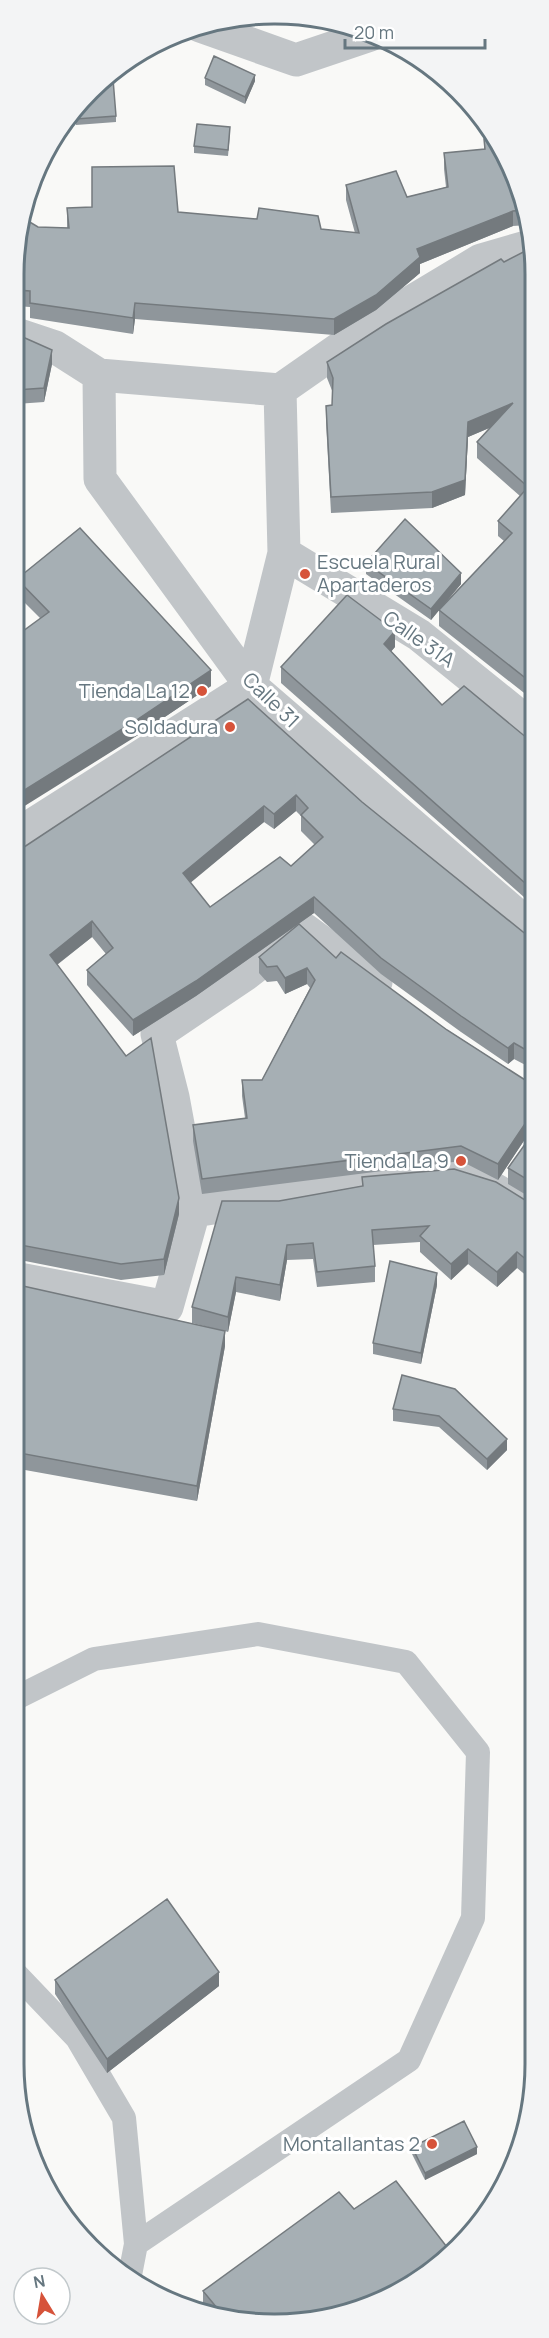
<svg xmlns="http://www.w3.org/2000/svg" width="549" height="2338" font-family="Manrope,sans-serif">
<rect width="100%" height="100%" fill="#f9f9f7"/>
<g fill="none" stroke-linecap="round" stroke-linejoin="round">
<path stroke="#c1c5c8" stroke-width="24" d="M14,1699l80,-40 164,-25 148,28 72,90 -5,166 -64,142 -273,184
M14,1972l63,66 47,80 12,126 -6,31"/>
<path stroke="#c1c5c8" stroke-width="33" d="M200,26l96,34 74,-25
M16,334l39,13 44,28 181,15 96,-67 105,-63 52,-15
M99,375l1,104 151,207 282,243
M280,390l4,163 135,82 114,92
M15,836l236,-150 33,-133
M194,1211l-21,-114 -16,-63 89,-60 58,-45 72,53
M14,1278l153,29 27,-96 266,-42 73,43"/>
</g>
<path fill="#8f969b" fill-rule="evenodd" d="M205,78l50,3 -10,23 -40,-19z
M75,114l41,2v6l-40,3z
M230,134l-2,22 -34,-3v-7z
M484,139l25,20 19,66 -15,1 -93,38v9l-44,37 -42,25 -199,-16 -2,15 -103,-16v-11l-14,-1v-66l22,-13 29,1v-20l111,4 177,21 -9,-33v-15l61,12 39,-10 -2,-18v-16l40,-4z
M533,247v453l-94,-74v-16l-8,10 -65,-46v-11l95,21 -19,23 62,-66 -6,-5v-15l22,-25 -43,-38v-16l12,-14 -21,9 -3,58 -33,13 -101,5 -5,-91v-16l6,-1 1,-12 -6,-15v-16l177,-100z
M16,334l36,30 -8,38 -28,2z
M17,579l194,107 -76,51 -95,-119 -23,-23z
M395,647l-4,4 51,54 91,38v162l-252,-222v-16z
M248,699l114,103 171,138v129l-19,-10 -6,5 -47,-32 -80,-58 -67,-61 -118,83 -63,40 -46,-51v-15l19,-16 -14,-17 -35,28 122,249 -15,61 -43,5 -106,-21v-406zM296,811l5,5v15l14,14 -24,21 -81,41 -20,-25 74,-60 10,7z
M259,957l77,1 197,127v42l-35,53 -37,-19 -259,33 -9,-53v-16l52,-7 -3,-22v-16h20l48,-92 -3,-4 -22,10 -8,-13 -10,1 -8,-9z
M533,1133v66l-25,-15v-16z
M362,1177l171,28v76l-16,-13 -20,19 -29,-23 -17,16 -31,-28v-10l-47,3 2,21v16l-58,5 -4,-28 -26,1 -7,41 -44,-9 -8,40 -3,-1v15l-28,155 -183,-33v-184l198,44 -20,-5v-16l87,-106 83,-15z
M437,1285l-16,79 -48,-10v-11z
M402,1375l105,75 -20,20 -48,-43 -46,-6v-12z
M55,1980l164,6 -112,87 -52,-79z
M412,2147l65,7 -52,26 -13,-26z
M203,2291l54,33 -51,-14 -3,-4z"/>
<path fill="#747a7e" d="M255,75v6l-10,23v-7z
M513,211v15l-93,38v9l-44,37 -42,25v-16l83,-70z
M135,303v16l-2,15v-16z
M52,350v14l-8,38v-14z
M513,403v15l-45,19 -3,58 -33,13v-16l36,-70z
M461,573v11l-30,36v-11z
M395,631v16l-11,13v-16z
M211,670v16l-76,51 -120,75v-16z
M296,795v16l-22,18v-15z
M264,806v16l-81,67v-16z
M314,897v16l-118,83 -63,40v-16z
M92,921v16l-42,33v-15z
M307,968v16l-22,10v-16z
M514,1043v16l-6,5v-16z
M533,1112v15l-35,53v-16z
M179,1198v16l-15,61v-16z
M287,1245v15l-7,41v-16z
M468,1249v15l-17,16v-16z
M517,1252v16l-20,19v-15z
M437,1273v12l-16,79v-11z
M236,1277v15l-8,40v-15z
M225,1331v15l-28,155v-15z
M507,1439v11l-20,20v-11z
M219,1972v14l-112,87v-14z
M477,2147v7l-52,26v-7z"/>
<path fill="#a6afb4" stroke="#747a7e" stroke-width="1.5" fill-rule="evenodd" d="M214,56l41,19 -10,22 -40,-19z
M105,79h8l3,37 -40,3 -1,-6z
M197,124l33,3 -2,23 -34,-4z
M493,137l16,22 15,51 -11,1 -96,38 3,8 -44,38 -42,24 -199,-16 -2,15 -103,-15v-12l-14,-1v-50l7,-22 15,9 31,1 -2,-20 25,-1v-40l82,-1 4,46 79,7 2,-11 59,8 3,13 38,4 -13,-48 50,-14 11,26 41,-10 -4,-34 41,-4 -1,-10z
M533,247v437l-94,-74 73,-77 -14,-12 30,-34 -51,-45 36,-39 -45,19 -3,58 -33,12 -101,5 -5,-91 6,-1 1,-27 -6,-16 59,-38 115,-65 3,3z
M16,334l36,16 -8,38 -28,2z
M405,519l56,54 -30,36 -65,-46z
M80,528l131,142 -76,51 -120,75v-159l34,-25 -32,-33z
M347,595l48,36 -11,13 58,61 22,-19 69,57v147l-252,-223z
M248,699l114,103 171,138v114l-19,-11 -6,5 -47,-32 -80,-58 -67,-61 -118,84 -63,39 -46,-50 26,-22 -21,-27 -42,34 76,101 25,-18 28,160 -15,61 -43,5 -106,-20v-113l7,-4 -7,-9v-265zM296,795l12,13 -7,7 22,22 -32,29 -11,-9 -70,50 -27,-34 81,-67 10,8z
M299,924l37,34 5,-6 106,78 86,55v27l-35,52 -37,-18 -259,33 -9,-54 54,-7 -5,-38h20l53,-100 -8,-12 -22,10 -8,-12 -10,1 -8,-10z
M533,1133v50l-25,-15z
M454,1169l42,13 37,23v60l-16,-13 -20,20 -29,-23 -17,15 -31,-28 9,-10 -57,4 3,36 -58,6 -4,-29 -26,2 -7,40 -44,-8 -8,40 -36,-10 30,-106h57l84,-15 -1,-9z
M390,1261l47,12 -16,80 -48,-10z
M14,1284l211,47 -28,155 -183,-34z
M402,1375l53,14 52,50 -20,20 -48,-43 -46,-7z
M167,1899l52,73 -112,87 -52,-79z
M464,2121l13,26 -52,26 -13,-26z
M396,2181l54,70 -16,19 -76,41 -101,13 -35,-10 -19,-23 136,-99 15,17z"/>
<g fill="#d6533a" stroke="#fff" stroke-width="2">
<circle cx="305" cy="574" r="6"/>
<circle cx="202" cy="691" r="6"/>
<circle cx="230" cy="727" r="6"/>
<circle cx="461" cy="1161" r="6"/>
<circle cx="432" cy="2144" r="6"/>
</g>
<g text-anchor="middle" stroke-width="6" stroke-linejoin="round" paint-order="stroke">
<g font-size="20" fill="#667780" stroke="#fff" text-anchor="end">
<text x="317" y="569" text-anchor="start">Escuela Rural<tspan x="317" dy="23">Apartaderos</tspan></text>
<text x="190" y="698">Tienda La 12</text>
<text x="218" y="734">Soldadura</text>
<text x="449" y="1168">Tienda La 9</text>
<text x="420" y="2151">Montallantas 2</text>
</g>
<g font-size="20" fill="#667780" stroke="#fff">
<text transform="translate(419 639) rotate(35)" y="7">Calle 31A</text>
<text transform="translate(271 700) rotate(44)" y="7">Calle 31</text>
</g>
</g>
<path d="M0 0H549V2338H0ZM274 24H275A250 250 0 0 1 525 274V2064A250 250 0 0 1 275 2314H274A250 250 0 0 1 24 2064V274A250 250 0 0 1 274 24Z" fill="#f3f4f5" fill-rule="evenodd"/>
<path fill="none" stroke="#667780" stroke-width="3" d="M274 24H275A250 250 0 0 1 525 274V2064A250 250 0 0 1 275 2314H274A250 250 0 0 1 24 2064V274A250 250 0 0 1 274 24Z"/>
<g transform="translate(42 2296) rotate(349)"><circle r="28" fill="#ffffff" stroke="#c2c9cc" stroke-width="1.5"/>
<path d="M0-4.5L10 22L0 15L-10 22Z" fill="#d6533a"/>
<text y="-9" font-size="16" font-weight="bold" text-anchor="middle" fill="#667780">N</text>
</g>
<path d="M345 39v9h140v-9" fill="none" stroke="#667780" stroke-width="3"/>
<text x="354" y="39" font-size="18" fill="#667780" stroke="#ffffff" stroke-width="4.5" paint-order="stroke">20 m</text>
</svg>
